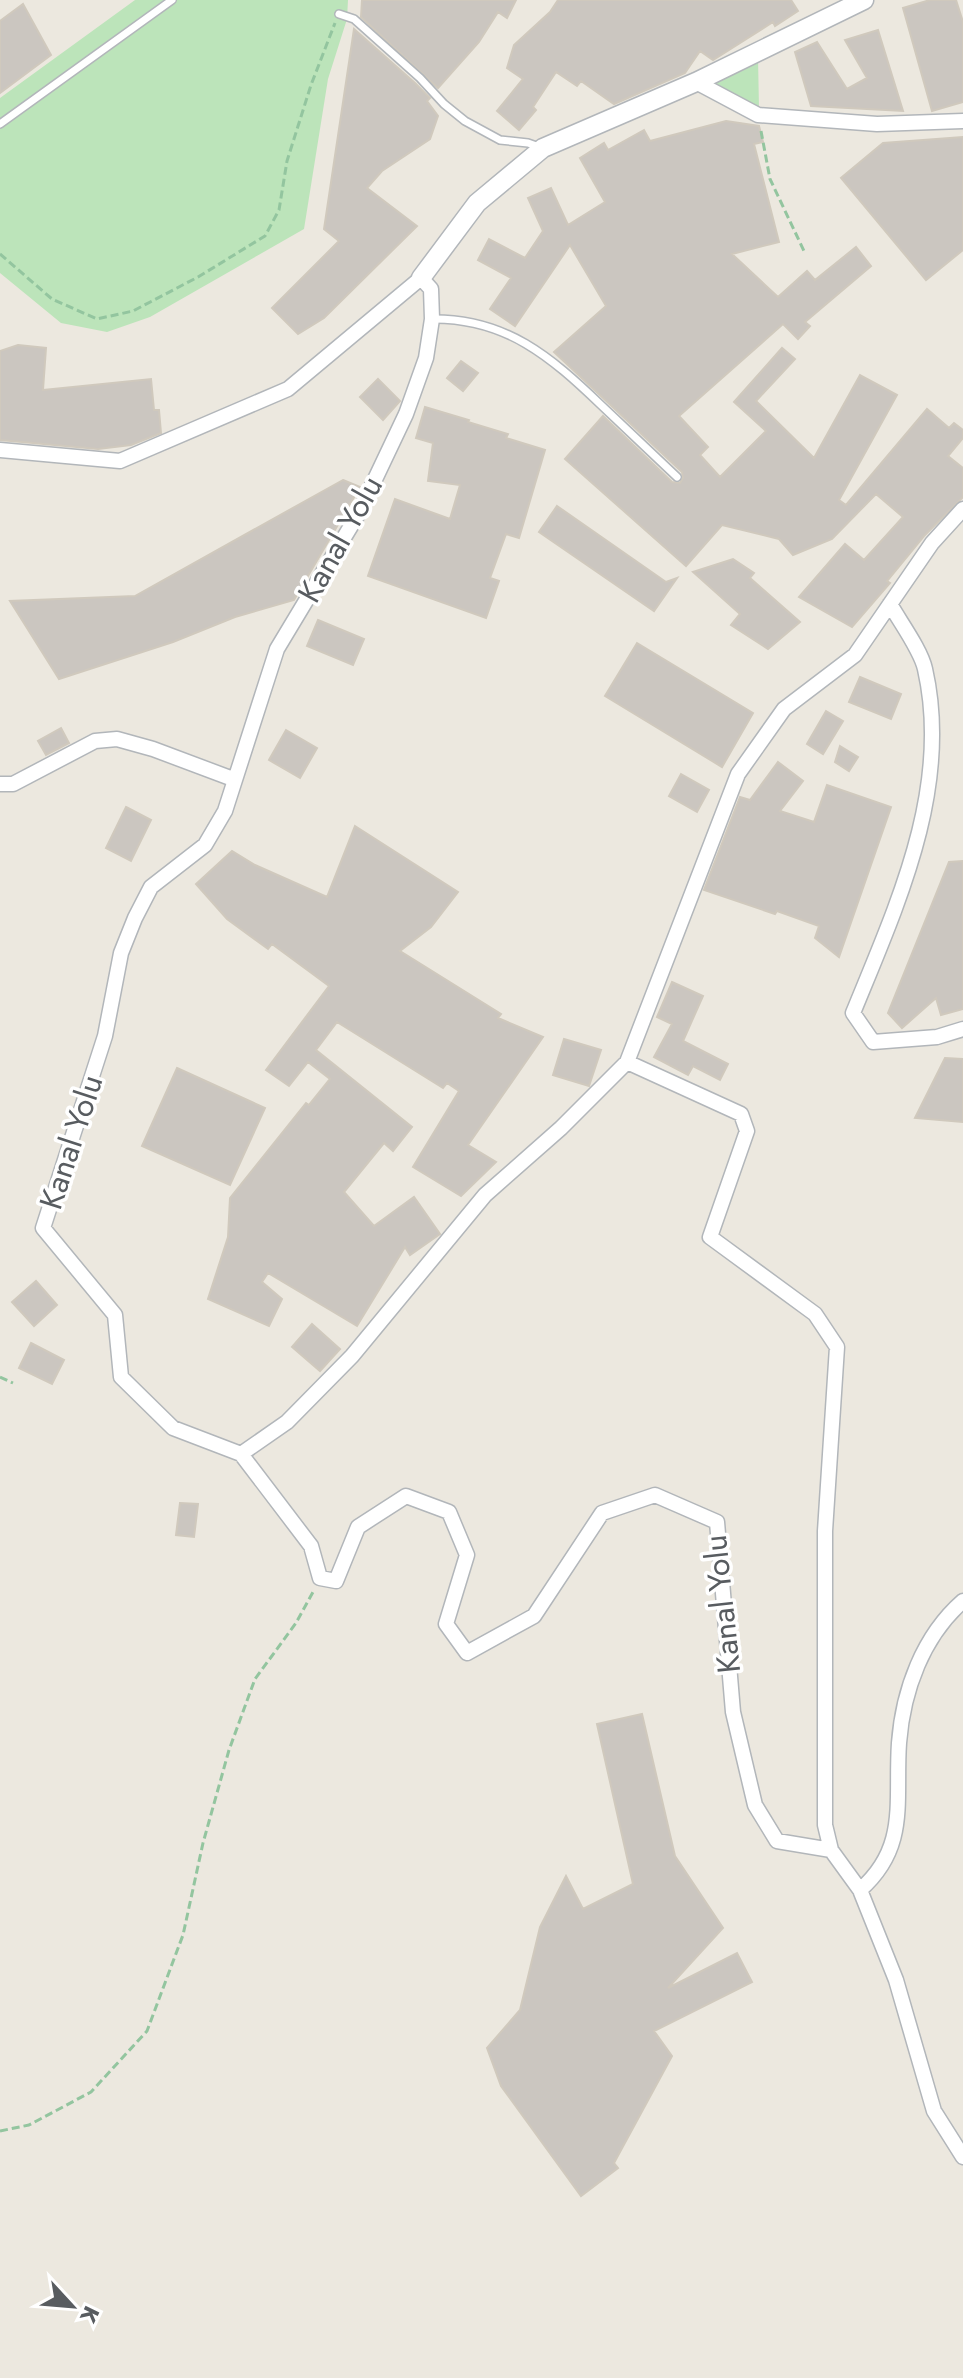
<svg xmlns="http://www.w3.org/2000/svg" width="963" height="2378" font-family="Jost,sans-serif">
<rect width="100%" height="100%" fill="#ece8df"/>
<path fill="#bce4ba" d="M135,0h213l-1,19 -19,60 -24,150 -154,88 -43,15 -46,-9 -61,-50v-175z
M758,57l1,52 -53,-28z"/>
<path fill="#cbc6c0" stroke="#d0c9bd" stroke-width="2" d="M362,0h154l-9,18 -9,-6 -19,30 -41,46 -77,-71z
M558,0h233l7,11 -23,15 -2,-4 -60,38 -13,-9 -15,22 -71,31 -33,-23 -4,5 -21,-14 -23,35 3,3 -17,20 -22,-19 26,-32 -16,-11 7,-23 36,-33z
M930,0h26l7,22v80l-31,9 -29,-103z
M23,4l28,51 -51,38v-72z
M354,29l61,54 15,15 -3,3 11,15 -8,23 -48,32 -15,17 50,38 -93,92 -26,16 -26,-26 67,-67 -15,-12z
M878,30l25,81 -92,-5 -16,-54 22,-10 30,47 20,-11 -22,-38z
M726,121l33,5 4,16 -9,2 25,98 -47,12 46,43 29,-26 8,9 41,-33 15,19 -66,56 5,4 -12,13 -15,-15 -104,92 29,31 -8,8 20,22 46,-46 -32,-29 48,-54 13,11 -39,42 58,57 46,-83 37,20 -58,105 7,5 81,-96 22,19 5,-5 9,7v8l-15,18 15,12v29l-39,39 -37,45 3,2 -38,44 -53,-30 46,-53 19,16 39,-43 -27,-23 -44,45 -39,16 -14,-16 -57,-14 -36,41 -121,-107 38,-43 69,66 8,1 3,-5 -1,-6 -128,-120 52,-46 -36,-61 -55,81 -25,-17 21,-31 -33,-18 11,-21 36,19 18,-27 -15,-33 23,-10 17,37 37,-23 -25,-44 24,-15 4,7 36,-20 6,11z
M963,137v113l-37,30 -85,-102 42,-35z
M18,345l28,3 -3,42 108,-11 3,31h5l2,23 -30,12 -33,4 -98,-9v-89z
M461,361l17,12 -15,18 -16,-13z
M378,379l22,22 -17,19 -23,-23z
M425,407l44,13 -1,2 40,12 -2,4 39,12 -26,88 -13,-4 -16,44 9,3 -13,37 -118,-42 27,-77 55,20 10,-34 -32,-4 5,-38 -17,-5z
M343,480l17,7 -66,113 -59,17 -62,25 -114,37 -49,-78 125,-5z
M557,506l109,76 11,-4 -23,33 -115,-79z
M733,559l21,14 -4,5 50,44 -32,27 -37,-24 9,-11 -47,-42z
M318,620l46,19 -11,26 -46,-19z
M637,643l116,70 -31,54 -117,-71z
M860,677l41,17 -10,25 -42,-17z
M826,711l17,10 -20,33 -16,-10z
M61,728l8,15 -23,12 -8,-14z
M286,730l31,18 -17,30 -31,-18z
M840,746l18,11 -9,14 -14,-9z
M778,762l25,19 -23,30 34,11 13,-37 64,22 -52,150 -24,-19 4,-12 -42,-15 -2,3 -71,-24 36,-93 10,3z
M681,774l28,16 -12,22 -28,-16z
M126,807l25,13 -20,41 -25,-13z
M355,826l103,66 -27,35 -31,24 101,63 -3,4 45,19 -75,108 28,17 -35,34 -48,-29 46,-76 -12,-8 -4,5 -106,-66 -21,28 96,77 -19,24 -9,-8 -40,49 30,34 40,-29 26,37 -30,21 -5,-8 -48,79 -89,-53 -6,9 20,17 -13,27 -61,-27 20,-62 2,-39 76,-95 3,2 21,-26 -22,-17 -19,24 -23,-16 63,-84 -57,-42 -4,5 -41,-30 -31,-35 36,-33 23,14 72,32z
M963,861v148l-22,6 -5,-17 -34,30 -14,-15 61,-151z
M672,982l31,14 -20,45 45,23 -8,16 -27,-14 -5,9 -34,-18 18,-33 -15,-7z
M564,1039l37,11 -12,36 -36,-11z
M945,1058l18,1v63l-48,-4z
M177,1068l88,40 -35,77 -88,-39z
M36,1281l21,24 -23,21 -22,-24z
M312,1324l28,25 -20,22 -28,-24z
M31,1343l33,17 -12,24 -33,-16z
M180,1503l18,1 -4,33 -18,-2z
M642,1714l33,142 48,72 -55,60 69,-35 15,29 -98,49 18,25 -58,107 4,5 -37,28 -80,-110 -14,-38 33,-38 20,-83 26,-51 17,33 50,-25 -36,-160z"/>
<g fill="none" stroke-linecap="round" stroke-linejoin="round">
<g stroke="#b2b6ba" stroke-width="10">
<path id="service" d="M339,14l15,5 66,59 24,26 21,17 35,19 28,3 14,5
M0,124l172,-124
M432,319c74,-1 119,38 169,86 25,24 51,48 76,72"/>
</g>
<g stroke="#b2b6ba" stroke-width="17">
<path id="minor" d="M696,82l62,33 119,9 86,-3
M0,450l120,11 168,-72 133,-111 10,11 1,30 -6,39 -20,56 -46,97 -83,138 -52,162 -20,34 -54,42 -16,31 -14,35 -16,83 -62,192 72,87 6,62 52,51 68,26 70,92 9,32 16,3 22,-54 48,-31 43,16 18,43 -21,69 21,29 67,-37 68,-103 53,-18 62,27 16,190 22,93 22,36 54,9 29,40 36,90 38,131 29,46
M890,604c10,18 31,46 35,65 27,119 -28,236 -72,344l20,29 64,-5 26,-8
M0,784h13l82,-43 22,-2 36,10 80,30
M627,1062l114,52 6,17 -37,106 105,77 22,33 -12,184v294l6,25
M241,1454l46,-32 65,-66 133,-161 76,-67 66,-66 111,-288 46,-65 71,-54 77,-112 31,-34
M860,1890c49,-43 35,-89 39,-147 4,-53 24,-107 64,-142"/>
</g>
<g stroke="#b2b6ba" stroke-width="21">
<path id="tertiary" d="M421,278l56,-75 66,-55 153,-66 168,-82"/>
</g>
<path stroke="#93c59f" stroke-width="3" stroke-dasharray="8 4" stroke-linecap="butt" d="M761,131l9,48 34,72
M0,254l52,45 45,20 36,-8 65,-34 67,-41 14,-26 8,-49 24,-76 24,-62
M0,1377l13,6
M0,2131l29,-6 62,-33 56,-61 36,-96 20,-92 26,-93 26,-71 41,-56 17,-31"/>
<use href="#service" stroke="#fff" stroke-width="7"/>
<use href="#minor" stroke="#fff" stroke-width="14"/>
<use href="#tertiary" stroke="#fff" stroke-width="18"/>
</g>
<g text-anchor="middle" stroke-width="7" stroke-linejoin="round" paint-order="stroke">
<g font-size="32" fill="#585c60" stroke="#fff">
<text transform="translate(340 539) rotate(-61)" y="11">Kanal Yolu</text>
<text transform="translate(71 1142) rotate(-72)" y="11">Kanal Yolu</text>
<text transform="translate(722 1604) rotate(-96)" y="11">Kanal Yolu</text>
</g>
</g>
<g transform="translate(72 2306) rotate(116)" stroke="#ffffff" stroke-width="6" paint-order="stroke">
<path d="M0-6L14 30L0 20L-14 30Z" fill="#585c60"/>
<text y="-12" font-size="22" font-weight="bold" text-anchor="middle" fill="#585c60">K</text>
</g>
</svg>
